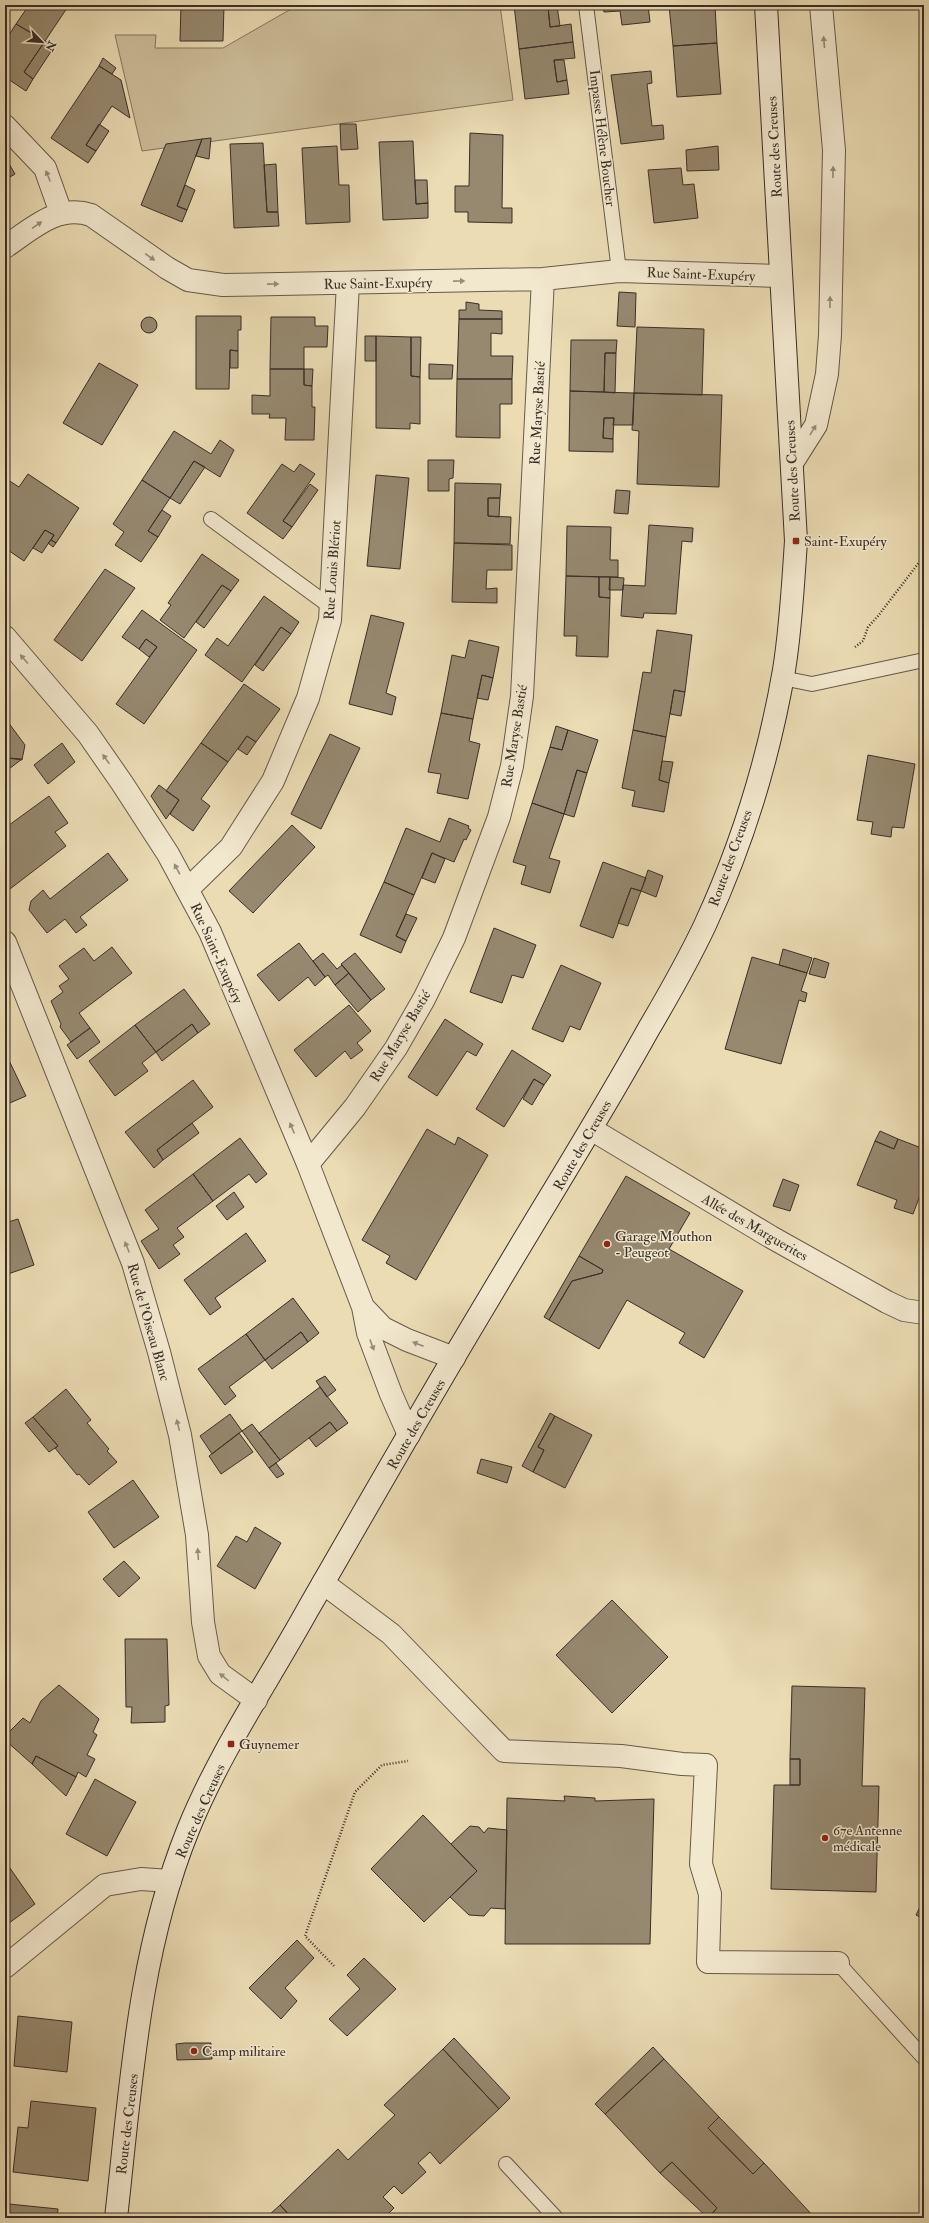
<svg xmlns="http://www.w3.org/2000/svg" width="929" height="2223" font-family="'IM FELL Double Pica',serif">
<rect width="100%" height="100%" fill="#ebdcb4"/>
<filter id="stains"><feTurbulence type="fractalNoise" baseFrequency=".005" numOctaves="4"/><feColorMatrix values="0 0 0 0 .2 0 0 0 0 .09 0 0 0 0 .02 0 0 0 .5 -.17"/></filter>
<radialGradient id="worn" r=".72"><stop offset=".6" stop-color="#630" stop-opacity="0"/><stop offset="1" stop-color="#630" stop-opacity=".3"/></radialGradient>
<path fill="#cdbf9c" stroke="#837762" d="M298,5h202l13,95 -371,51 -27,-116h41l-1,13h68z"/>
<path fill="#968970" stroke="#392f27" d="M29,5h40l-24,36 -29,-17z
M181,5h43l-1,36h-43z
M514,5h43l-9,2 2,20 21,-3 2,18 -54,7z
M603,5h45l2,17 -28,3 -2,-14 -16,1z
M669,5h46l2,38 -44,3z
M557,6l3,20 -10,1 -2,-20z
M16,24l29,17 -21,31 9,7 -7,12 -21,-14v-36z
M45,41l9,6 -21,32 -9,-7z
M573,42l2,16 -21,2 3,22 10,-2 2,14 -44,5 -6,-50z
M717,43l4,51 -44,3 -4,-51z
M103,58l13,10 -4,6 -13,-8z
M554,60h10l3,20 -10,2z
M99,66l22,14 9,38 -18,-12 -26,39 10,6 -8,12 -37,-25z
M651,71l1,12 -5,1 5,42 11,-1 1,14 -43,5 -10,-69z
M99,124l10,7 -13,20 -10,-6z
M340,124h16l2,25 -17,1z
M470,133l33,2 -1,73h10v15l-44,-1v-10h-13v-26h14z
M211,138l-2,21 -13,-3 6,-17z
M202,139l-25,67 10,4 -5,12 -41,-17 25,-61z
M413,141l3,63 12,-1v15l-45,2 -4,-78z
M263,143l4,69h11l1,14 -45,2 -4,-84z
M337,146l2,39h10l1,37 -44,2 -4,-76z
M718,146l1,24 -32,1 -1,-21z
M5,157l10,17 -10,6z
M276,164l2,48h-11l-3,-47z
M681,168l2,17 11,-1 4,34 -44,5 -6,-53z
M415,180h12l1,23 -12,1z
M185,185l10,5 -8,20 -10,-4z
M619,292l17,1 -1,34 -18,-1z
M466,302l13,2v6l23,1v8h-43v-9h7z
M196,316h45v14h-3v21l-8,-1 -1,39h-33z
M271,317h44v9h13l-1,21h-23v22h-34z
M141 325a8 8 0 1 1 16 0a8 8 0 1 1-16 0Z
M459,319h43v15l-11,-1v23h22l-1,23h-55z
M637,327l67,2 -2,66 -68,-2z
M365,336h11v25h-11z
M376,336l35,1v39l9,1v47l-10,-1v6l-34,-1z
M411,337h10l-1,40 -9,-1z
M571,340h46l-1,13h-11l-1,39 -34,-1z
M230,350l8,1v17h-8z
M605,353h11l-1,40 -11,-1z
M99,363l39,22 -36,60 -39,-22z
M429,364l24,1 -1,14h-23z
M270,369h34v16l8,1v21h3l-1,33h-29l1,-22h-17l1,-4h-18v-19l18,1z
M304,369h9l-1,17 -8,-1z
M457,379h55v25h-12v34l-44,-1z
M570,391l64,2 -1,32h-20l1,-7h-10l-1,20 10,1v13l-44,-1z
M634,393l88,2 -3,92 -82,-3 2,-53 -7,-1z
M604,418h10l-1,21 -10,-1z
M174,431l37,23 9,-14 14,10 -14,27 -26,-16 -24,37 -28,-18z
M428,460h26l-1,18 -4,1v12h-21z
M194,461l11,6 -25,37 -10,-6z
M282,464l12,8 6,-8 15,10 -32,47 9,6 -9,12 -36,-26z
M28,474l51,34 -23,35 -5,-3 3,-5 -9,-5 -21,31 -19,-13v-70l14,9z
M376,475l33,3 -9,91 -33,-3z
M142,480l28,18 -22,33 10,6 -17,25 -26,-17 9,-13 -11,-8z
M455,483l46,1 -1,14h-12v18l23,1 -1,27 -56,-1z
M310,484l8,6 -26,37 -9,-6z
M616,490l14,1 -2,23 -14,-1z
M488,498h12l-1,19 -11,-1z
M162,510l9,6 -13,21 -10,-6z
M649,525l44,3 -1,14 -10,-1 -6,73 -32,-1 -1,5 -22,-2 2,-31 22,1z
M567,526l44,1 -1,33h8v17l-52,-1z
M45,530l9,5 -12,18 -9,-5z
M51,540l5,3 -3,4 -5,-4z
M454,543l58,2v25h-25l-1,19 11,-1v15l-45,-1z
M202,554l37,26 -8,11 -9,-6 -38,53 -24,-18 11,-15 -3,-2z
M105,569l30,19 -53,73 -28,-21z
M566,576l33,1v20l11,1 -2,59 -32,-1 1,-20h-13z
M599,577h11v21l-11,-1z
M610,577l14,1 -1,12h-14z
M222,585l9,6 -27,37 -8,-6z
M264,596l35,26 -8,12 -10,-7 -39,55 -37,-27 12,-17 11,8z
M142,610l55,40 -53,74 -28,-20 41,-57 -11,-8 -7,10 -17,-12z
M371,615l33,8 -18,70 10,4 -4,18 -43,-11z
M281,627l10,7 -28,37 -8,-6z
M657,630l35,5 -7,57 -11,-2 -8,47 -33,-7 10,-58 8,1z
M146,639l11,8 -8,10 -10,-8z
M469,640l30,7 -6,31 -11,-3 -9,44 -32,-6 11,-58 13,3z
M482,675l11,3 -5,22 -11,-2z
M244,684l36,25 -24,33 -9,-6 -19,26 -27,-19z
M674,690l11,2 -4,24 -11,-2z
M441,713l32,6 -4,22 11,3 -12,55 -31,-6 4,-19 -13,-2z
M5,718l20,27 -3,15 -14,-2 -3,2z
M556,726l12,4 -6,20 -12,-3z
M568,730l30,10 -11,33 -10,-3 -13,44 -32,-11 18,-56 12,3z
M633,730l33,7 -7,43 10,3 -5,29 -32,-6 3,-15 -13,-3z
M330,734l30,14 -39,81 -30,-15z
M247,736l9,6 -9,13 -9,-6z
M62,743l13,19 -27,22 -14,-19z
M201,743l27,19 -27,37 9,7 -17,25 -23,-17 9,-14 -13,-9z
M868,755l47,9 -11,64 -12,-1 -1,10 -20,-3 2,-12 -16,-2z
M8,758l14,1 -17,13v-12z
M662,761l11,1 -4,21 -10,-3z
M577,770l10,3 -13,44 -10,-3z
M159,785l20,15 -13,19 -15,-23z
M49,796l19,27 -13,9 11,14 -60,46 -1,-25 3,-2 -3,-5v-32z
M532,803l32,11 -15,44 11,3 -10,32 -29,-9 5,-18 -13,-4z
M449,818l20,8 -1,2 3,2 -5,10 -2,-1 -10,23 -22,-9 -18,42 -30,-13 22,-54 34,14z
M292,825l23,22 -62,66 -24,-22z
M108,853l20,27 -48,37 7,8 -11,8 -11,-14 -18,14 -18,-23 2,-9 12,-11 7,9z
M432,853l13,6 -10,24 -13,-5z
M603,862l43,16 -5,13 -10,-3 -18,50 -33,-12z
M648,870l15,6 -7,21 -15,-6z
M384,882l30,13 -18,41 10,5 -5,12 -41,-18z
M631,888l10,3 -13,35 -10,-3z
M406,914l11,4 -11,23 -10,-5z
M494,928l42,17 -13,33 -11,-3 -10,28 -32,-11z
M299,943l26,34 -10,9 -7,-9 -29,24 -22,-26z
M112,947l20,26 -53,40 11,15 -19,14 -11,-15 1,-3 -10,-23 12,-9 -4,-6 10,-7 -10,-13 25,-18 10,13z
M783,949l29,9 -5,15 -28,-8z
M323,953l14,16 5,-4 7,8 -14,12 -7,-10 -3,2 -12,-16z
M355,953l30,36 -14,11 -30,-36z
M752,957l55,16 -6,18 6,2 -2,9 -6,-2 -18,64 -56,-15z
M814,958l15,5 -4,15 -16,-4z
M561,965l40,18 -21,47 -10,-4 -7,16 -31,-13z
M349,973l22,27 -13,12 -23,-27z
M184,989l26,35 -12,9 -6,-9 -36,28 -21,-27z
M349,1005l22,26 -14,12 6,7 -12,9 -6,-8 -29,26 -22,-27z
M445,1019l38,25 -7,12 -9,-5 -30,45 -29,-19z
M192,1024l6,9 -36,28 -6,-9z
M135,1025l21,27 -14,11 6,8 -33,25 -26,-35z
M90,1028l10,14 -23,17 -10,-14z
M512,1050l39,25 -7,10 -10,-6 -30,48 -28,-18z
M5,1052l21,44 -21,9z
M534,1079l10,6 -12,20 -9,-6z
M193,1080l20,27 -56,43 6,10 -9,8 -29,-36z
M192,1123l7,10 -36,27 -6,-10z
M427,1129l28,16 3,-8 30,18 -72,125 -30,-17 4,-7 -28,-16z
M880,1131l18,8 -4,10 -19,-8z
M240,1138l27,36 -11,9 -7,-9 -36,27 -20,-27z
M898,1139l26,10v36l-11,29 -19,-6 3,-8 -40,-15 18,-44 19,8z
M193,1174l20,27 -36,27 7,9 -11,8 7,9 -21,15 -18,-28 18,-12 -14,-19z
M626,1176l64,37 -21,36 74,42 -39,67 -25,-15 6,-10 -58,-33 -28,49 -50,-29 23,-39 30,-8 1,-3 -24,-14z
M783,1179l16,6 -9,26 -17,-5z
M234,1192l10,15 -17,13 -11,-14z
M18,1219l16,46 -29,10v-52z
M246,1233l20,28 -51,37 6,9 -11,8 -26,-35z
M579,1256l24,14 -1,3 -30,8 -23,39 -5,-3z
M293,1298l26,35 -11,9 -7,-10 -36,28 -19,-26z
M301,1332l7,10 -36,27 -7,-9z
M246,1334l19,26 -36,27 7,9 -11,9 -27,-36z
M325,1376l11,14 -9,7 -11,-16z
M320,1387l28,36 -11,8 -7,-9 -50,38 -21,-27z
M66,1389l25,31 -4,3 22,26 -2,2 10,11 -28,23 -10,-11 -2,1 -22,-27 3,-2 -25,-29z
M550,1413l5,3 -17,31 6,3 -11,22 -11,-6z
M230,1414l12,17 -30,23 -12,-18z
M555,1416l37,19 -27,53 -32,-16 11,-22 -6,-3z
M33,1417l25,29 -9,6 -24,-29z
M330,1422l7,9 -21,16 -7,-9z
M252,1424l28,36 -11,8 -27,-37z
M239,1433l14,19 -32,22 -12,-18z
M481,1459l31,8 -5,16 -30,-10z
M276,1463l8,11 -7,4 -8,-10z
M133,1480l26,37 -45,31 -26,-36z
M255,1527l26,16 -26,46 -38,-23 19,-30 11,6z
M124,1561l16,17 -21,19 -16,-18z
M612,1600l56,57 -56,56 -56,-58z
M125,1639h42l2,66 -4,1v16l-34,1 1,-16h-6z
M59,1685l40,34 -6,13 4,3 -10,20 8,4 -9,18 -8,-5 -2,5 -40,-21 -4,8 -27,-24v-4l18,-18 7,5 11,-22z
M792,1686l73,2 -3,98h17l-3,106 -105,-3 3,-104h26v-26h-10z
M36,1756l40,21 -10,19 -34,-32z
M790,1759h10v26h-10z
M95,1779l41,23 -29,54 -41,-22z
M564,1796l31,2v3l59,-2 -4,145h-145l2,-146 58,3z
M423,1815l54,56 -53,51 -53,-53z
M470,1826l9,1 5,6 4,-5 19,2 -2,79 -14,-1 -7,8 -15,-1 -19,-18 27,-26 -26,-27z
M5,1861l30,43 -30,22z
M924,1899v20l-8,-4z
M297,1940l17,18 -29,30 12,13 -16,18 -32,-31z
M364,1958l32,31 -49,47 -18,-17 31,-30 -13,-14z
M18,2016l54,6 -5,50 -53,-6z
M454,2038l56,60 -11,11 -56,-60z
M185,2043h26l1,16 -35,1 -1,-16z
M653,2047l11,12 -59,55 -10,-10z
M443,2049l56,60 -59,55 -10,-12 -12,11 8,9 -24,22 -8,-8 -11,11 11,11 -10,10h-92l-12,-13 58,-56 10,11 47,-45 -11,-10z
M664,2059l55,58 -11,11 45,46 11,-11 51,55h-107l9,-10 -45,-46 -12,11 -55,-59z
M31,2101l65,7 -8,73 -75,-9 5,-45 10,1z
M719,2117l45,46 -11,11 -45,-46z
M672,2162l45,46 -9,10 -48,-45z
M9,2204l49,5 -1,9h-50z
M280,2205l12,13h-22l-2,-2z"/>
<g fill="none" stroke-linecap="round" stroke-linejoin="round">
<g stroke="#665a4a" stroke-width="16">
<path id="service" d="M586,5l33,266
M211,519l120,88
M782,678l30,6 112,-24
M838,1963l86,95
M506,2164l50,54"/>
</g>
<g stroke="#665a4a" stroke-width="24">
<path id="minor" d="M5,126l40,42 16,45
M5,247c27,-18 52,-43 86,-32l76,53 21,12 35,5 320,-6 76,-8 162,5
M792,463l24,-38 11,-51 3,-39 4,-185 -13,-145
M5,637l83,97 34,49 46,71 42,78 98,232 55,143 5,26 23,61 18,41
M188,889l43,-42 42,-66 35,-83 22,-78 18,-337
M5,942l128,321 26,89 21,83 17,100 6,87 6,34 11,18 36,26
M591,1129l180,108 116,65 17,8 20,3
M308,1164l47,-57 41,-59 28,-49 30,-61 45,-121 13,-51 10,-70 21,-417
M363,1307l20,21 24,12 47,18
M323,1583l68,51 113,117 117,5 61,8 24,1 -5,99 9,30 -2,68 130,1
M5,1967l100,-82 36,-6 29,2"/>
</g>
<g stroke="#392f27" stroke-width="24">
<path id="secondary" d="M116,2218c15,-132 22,-264 72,-388 31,-77 79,-147 119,-219 60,-104 119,-208 181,-311 53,-90 109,-178 160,-270 20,-34 40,-69 57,-105 37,-80 64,-168 79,-255 7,-43 9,-86 12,-129l-30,-536"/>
</g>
<path stroke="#392f27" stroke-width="2.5" stroke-dasharray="1 2" stroke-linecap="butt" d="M855,647l8,-6 5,-14 10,-11 46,-60
M334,1966l-29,-30 50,-144 27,-27 26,-4"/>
<use href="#service" stroke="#f2e8ce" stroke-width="14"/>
<use href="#minor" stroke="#f2e8ce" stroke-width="22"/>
<use href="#secondary" stroke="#f2e8ce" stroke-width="22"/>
</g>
<defs><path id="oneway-solid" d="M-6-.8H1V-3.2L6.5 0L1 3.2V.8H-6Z"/></defs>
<g fill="#968c7a">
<use href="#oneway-solid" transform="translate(824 42) rotate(-95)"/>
<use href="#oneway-solid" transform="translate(833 172) rotate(-89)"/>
<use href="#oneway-solid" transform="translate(48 176) rotate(-112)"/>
<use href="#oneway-solid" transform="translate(37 225) rotate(-34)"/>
<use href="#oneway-solid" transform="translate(150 257) rotate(35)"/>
<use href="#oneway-solid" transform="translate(459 281) rotate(-1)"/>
<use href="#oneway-solid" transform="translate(273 284) rotate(-1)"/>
<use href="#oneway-solid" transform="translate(830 302) rotate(-89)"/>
<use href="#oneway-solid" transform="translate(813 430) rotate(-59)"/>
<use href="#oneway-solid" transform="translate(24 659) rotate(-131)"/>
<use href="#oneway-solid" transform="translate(106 759) rotate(-125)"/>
<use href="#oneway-solid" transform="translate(177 869) rotate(-119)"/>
<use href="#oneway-solid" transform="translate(292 1128) rotate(-113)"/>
<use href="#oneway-solid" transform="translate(127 1247) rotate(-112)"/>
<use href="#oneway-solid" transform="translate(418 1344) rotate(-159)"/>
<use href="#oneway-solid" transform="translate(372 1345) rotate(70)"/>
<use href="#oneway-solid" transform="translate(178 1425) rotate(-104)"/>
<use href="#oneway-solid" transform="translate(198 1554) rotate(-94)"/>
<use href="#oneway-solid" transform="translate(224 1677) rotate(-141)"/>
</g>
<g fill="#8f2418" stroke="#f2e8ce" stroke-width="1.5">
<rect x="792" y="537" width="8" height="8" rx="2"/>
<circle cx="607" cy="1244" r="4"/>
<rect x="227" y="1740" width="8" height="8" rx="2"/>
<circle cx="825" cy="1838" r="4"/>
<circle cx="194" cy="2051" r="4"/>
</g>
<g text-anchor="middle" stroke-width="3" stroke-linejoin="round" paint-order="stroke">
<g font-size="14" fill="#392f27" stroke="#f2e8ce">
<text transform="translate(603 138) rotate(83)" y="5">Impasse Hélène Boucher</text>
<text transform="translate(774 147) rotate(-93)" y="5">Route des Creuses</text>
<text transform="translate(701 274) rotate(2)" y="5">Rue Saint-Exupéry</text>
<text transform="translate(378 283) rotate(-1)" y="5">Rue Saint-Exupéry</text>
<text transform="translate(537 413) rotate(-87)" y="5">Rue Maryse Bastié</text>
<text transform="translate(792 471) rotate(-93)" y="5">Route des Creuses</text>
<text transform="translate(332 570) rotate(-86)" y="5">Rue Louis Blériot</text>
<text transform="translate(514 736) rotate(-81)" y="5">Rue Maryse Bastié</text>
<text transform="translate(730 858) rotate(-70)" y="5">Route des Creuses</text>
<text transform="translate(217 953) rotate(66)" y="5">Rue Saint-Exupéry</text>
<text transform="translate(400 1036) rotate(-59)" y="5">Rue Maryse Bastié</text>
<text transform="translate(582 1145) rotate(-60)" y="5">Route des Creuses</text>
<text transform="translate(755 1227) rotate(30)" y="5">Allée des Marguerites</text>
<text transform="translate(149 1322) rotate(74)" y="5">Rue de l'Oiseau Blanc</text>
<text transform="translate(416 1424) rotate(-60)" y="5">Route des Creuses</text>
<text transform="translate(200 1811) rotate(-66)" y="5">Route des Creuses</text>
<text transform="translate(127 2124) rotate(-83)" y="5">Route des Creuses</text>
</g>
<g font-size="14" fill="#392f27" stroke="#f2e8ce" text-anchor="start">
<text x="804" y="546">Saint-Exupéry</text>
<text x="615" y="1241">Garage Mouthon<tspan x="615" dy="16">- Peugeot</tspan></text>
<text x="239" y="1749">Guynemer</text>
<text x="833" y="1835">67e Antenne<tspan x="833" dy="16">médicale</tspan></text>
<text x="202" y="2056">Camp militaire</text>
</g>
</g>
<rect width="929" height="2223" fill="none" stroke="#ebdcb4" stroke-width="20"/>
<rect x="6" y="6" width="917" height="2211" fill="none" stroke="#392f27" stroke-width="2"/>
<rect x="10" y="10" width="909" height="2203" fill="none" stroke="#392f27"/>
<g transform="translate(42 42) rotate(115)" stroke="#f2e8ce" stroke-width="3" paint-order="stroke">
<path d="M0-3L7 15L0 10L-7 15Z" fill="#392f27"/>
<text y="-6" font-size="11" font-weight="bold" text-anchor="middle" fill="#392f27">N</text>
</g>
<rect width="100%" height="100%" filter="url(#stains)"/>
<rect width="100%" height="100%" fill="url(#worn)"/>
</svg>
